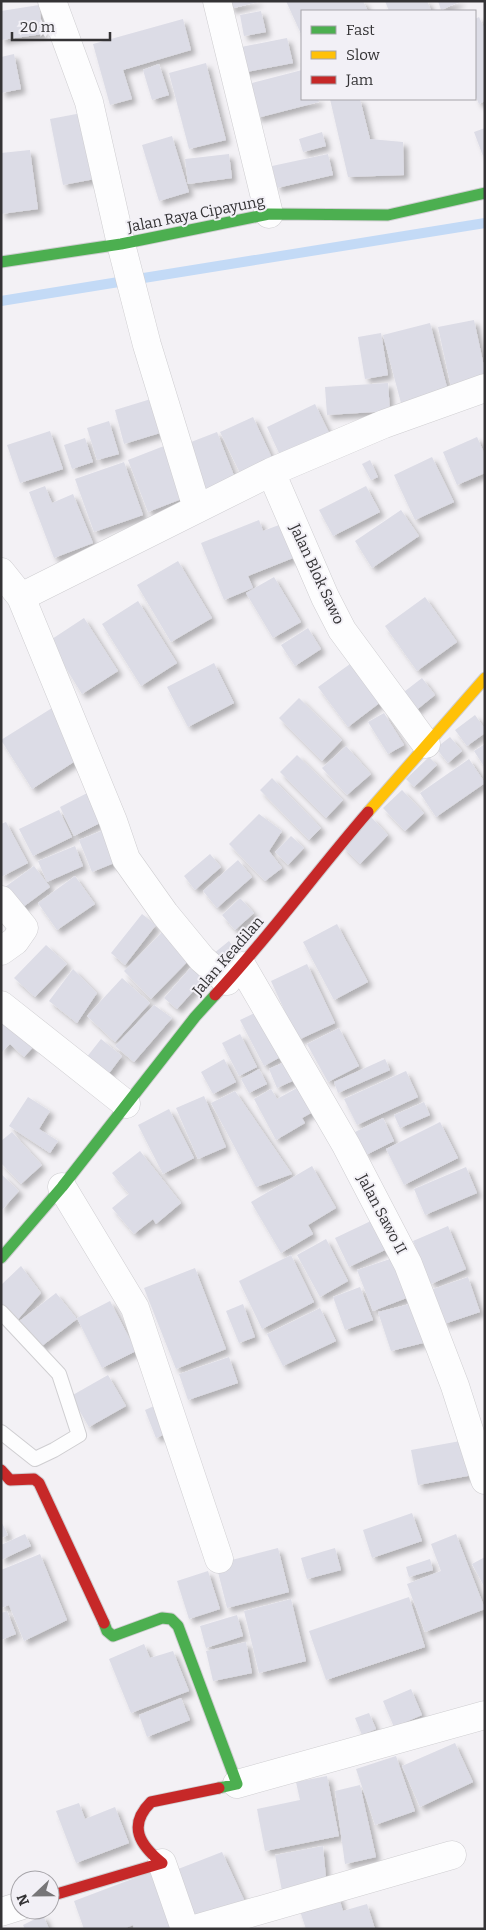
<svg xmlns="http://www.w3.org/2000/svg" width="486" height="1930" font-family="Bitter,serif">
<defs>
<filter id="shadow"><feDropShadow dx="4.5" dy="4.5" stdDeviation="2.5" flood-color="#0004"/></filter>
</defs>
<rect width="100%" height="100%" fill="#f3f1f5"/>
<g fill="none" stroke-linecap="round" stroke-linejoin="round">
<path stroke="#c3daf6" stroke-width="10" d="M1,301l484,-78"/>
</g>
<path fill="#dcdce6" filter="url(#shadow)" d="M229,1h29v1l-28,7z
M286,1h77l5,10h-66v25z
M385,1h42l4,9 -42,1z
M438,1h24l-21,9z
M39,5l4,29 -42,6v-29z
M261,11l5,21 -22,4 -4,-21z
M479,17l6,13v71l-6,3 -4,-9v-76z
M183,19l8,31 -68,20 9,29 -22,6 -17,-61z
M287,38l6,25 -52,10 -5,-25z
M14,54l7,35 -20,4v-36z
M206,63l20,77 -37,9 -20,-76z
M159,64l10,31 -17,5 -9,-30z
M302,70v29h16l1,3 -62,16 -9,-34z
M330,99h30l10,40 33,3 1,33 -56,2z
M87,112l13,66 -37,7 -13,-66z
M485,128v27l-2,1 -9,-24z
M322,132l4,14 -23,6 -4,-13z
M172,136l17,56 -30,9 -17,-56z
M30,150l8,59 -37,5v-61z
M229,154l3,24 -44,6 -3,-25z
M328,154l5,21 -56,13 -5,-22z
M474,320l11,51v9l-34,7 -13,-60z
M430,323l18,68 -47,12 -18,-68z
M381,333l7,42 -23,4 -7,-42z
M388,383l2,28 -63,4 -2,-28z
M151,399l9,34 -36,11 -9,-34z
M315,404l18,37 -49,23 -17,-37z
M253,417l19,41 -32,15 -20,-41z
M109,421l10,33 -22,6 -10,-32z
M50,431l13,38 -43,14 -13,-38z
M217,432l18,46 -31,12 -18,-46z
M477,437l8,18v18l-28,12 -14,-33z
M85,438l8,24 -21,7 -8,-24z
M164,446l20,52 -36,14 -20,-52z
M432,457l22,45 -39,18 -21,-45z
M370,460l8,17 -7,3 -9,-16z
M124,462l19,53 -49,17 -19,-53z
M45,486l7,17 21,-9 20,49 -39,15 -25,-66z
M366,486l14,26 -47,24 -14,-26z
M401,510l18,26 -47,32 -17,-27z
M259,520l4,11 16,-6 14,33 -45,18 5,12 -29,12 -23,-57z
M178,561l34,57 -41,24 -34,-57z
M274,577l27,45 -28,16 -27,-45z
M425,597l32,45 -40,29 -32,-45z
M138,601l39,62 -36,23 -39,-62z
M84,618l34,53 -36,23 -33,-53z
M308,628l13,21 -26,17 -14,-21z
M357,659l29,39 -38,29 -30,-40z
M214,663l20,40 -46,24 -21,-40z
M422,678l13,17 -21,17 -14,-17z
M299,698l43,42 -20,21 -43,-43z
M52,708l31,48 -51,33 -31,-49z
M384,713l20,32 -16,9 -20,-32z
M475,715l10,14v4l-18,13 -12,-16z
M450,737l12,14 -14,12 -12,-15z
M485,744v24l-11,-17z
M346,746l25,28 -24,21 -25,-27z
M297,755l46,45 -17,18 -46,-46z
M429,757l8,8 -23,22 -8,-8z
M469,759l16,24 -49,34 -16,-24z
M272,778l49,50 -12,12 -49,-50z
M95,789l15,29 -36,18 -14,-29z
M402,790l22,23 -19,18 -22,-23z
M59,810l13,27 -39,19 -14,-27z
M259,814l23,17 -13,20 13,17 -17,13 -36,-37z
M371,817l17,18 -28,29 -18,-18z
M6,822l22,41 -27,14v-53z
M111,827l13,32 -32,13 -13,-32z
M291,836l13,12 -16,17 -13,-13z
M75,846l8,20 -36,16 -9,-21z
M210,854l11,13 -26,23 -11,-14z
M238,860l14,17 -35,31 -14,-17z
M34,866l16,21 -35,26 -14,-23z
M75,876l20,28 -38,26 -19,-27z
M240,898l14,15 -19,17 -13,-15z
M142,914l14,11 -31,40 -14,-12z
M337,924l31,58 -34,18 -31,-58z
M162,932l28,27 -39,40 -27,-28z
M229,941l13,17 -21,18 -13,-18z
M46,945l21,19 -32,33 -21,-19z
M307,964l28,59 -37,17 -27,-59z
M193,965l13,12 -29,32 -13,-11z
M73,969l24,24 -20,30 -28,-22z
M122,978l28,25 -35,39 -28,-26z
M154,1005l18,13 -38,44 -19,-16z
M263,1009l23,45 -22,12 -24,-46z
M1,1017l33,29 -10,11 -14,-13 -9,9z
M339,1028l20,38 -31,16 -21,-38z
M240,1034l17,33 -18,9 -17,-33z
M101,1039l21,17 -21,28 -22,-17z
M224,1059l12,23 -23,12 -12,-22z
M385,1059l5,11 -52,23 -4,-11z
M289,1060l8,19 -20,9 -8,-19z
M259,1069l8,15 -18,9 -8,-14z
M406,1071l12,26 -61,28 -13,-26z
M306,1083l14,25 -18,10 3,5 -29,17 -22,-41 17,-10 6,10z
M235,1091l57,83 -36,13 -45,-84z
M204,1096l22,51 -28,12 -22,-51z
M28,1097l22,14 -11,18 19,12 -8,12 -41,-27z
M424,1102l6,13 -30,13 -6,-13z
M169,1109l25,49 -31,16 -25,-49z
M383,1118l11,23 -28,14 -11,-23z
M440,1122l18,36 -54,27 -18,-36z
M12,1132l30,33 -21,19 -20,-21v-22z
M140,1151l41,52 -25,21 -3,-5 -19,15 -22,-26 17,-14 -17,-21z
M312,1166l24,42 -28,17 5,9 -32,19 -30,-51z
M466,1167l11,26 -52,22 -11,-26z
M1,1174l18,17 -18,20z
M373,1220l14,29 -38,18 -14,-29z
M448,1226l18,43 -35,15 -18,-43z
M326,1239l22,42 -28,16 -23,-42z
M291,1255l23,47 -52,27 -23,-48z
M393,1258l16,39 -36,14 -16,-41z
M21,1266l20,27 -27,31 -13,-14v-25z
M195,1268l31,81 -50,20 -32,-81z
M468,1277l12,35 -36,12 -11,-35z
M360,1287l13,33 -28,10 -12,-33z
M56,1293l21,26 -39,30 -20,-27z
M110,1301l26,50 -34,17 -25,-50z
M243,1304l12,33 -16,6 -13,-32z
M410,1304l13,39 -32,8 -13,-39z
M320,1308l16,33 -53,25 -16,-32z
M229,1357l9,26 -50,17 -9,-26z
M108,1375l18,31 -37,21 -18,-31z
M161,1403l11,28 -16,7 -11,-28z
M466,1440l7,35 -55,10 -7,-35z
M412,1513l10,28 -50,17 -9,-28z
M1,1521l7,14 -7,3z
M25,1534l6,12 -30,14v-15z
M456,1534l29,75 -60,23 -18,-48 34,-13 -10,-27z
M278,1548l11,44 -62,16 -11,-44z
M335,1548l6,22 -34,9 -6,-21z
M40,1554l27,66 -43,21 -15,-36 -8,3v-38z
M485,1557v31l-13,-24z
M430,1559l3,11 -24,7 -3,-10z
M208,1571l12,38 -31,10 -12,-38z
M409,1597l16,50 -99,33 -17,-49z
M291,1599l15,62 -47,12 -15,-62z
M7,1611l9,23 -15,6v-27z
M237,1615l6,21 -37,12 -6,-22z
M246,1642l6,31 -39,8 -7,-30z
M144,1644l6,14 23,-7 16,40 -58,22 -22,-54z
M411,1689l11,26 -28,12 -11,-26z
M181,1698l9,22 -43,17 -8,-22z
M369,1713l7,16 -14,6 -7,-17z
M455,1743l18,39 -53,25 -18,-41z
M396,1756l19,55 -40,14 -19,-56z
M327,1776l12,60 -74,15 -8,-42 43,-9 -4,-18z
M360,1785l16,72 -31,7 -10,-73z
M79,1803l6,16 30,-12 14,36 -53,20 -20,-52z
M323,1846l3,32 -44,13 -7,-36z
M222,1852l23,50 -49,19 -23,-50z
M156,1870l20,55 -10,4h-32l-1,-4 -10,4h-39l-10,-28z
M338,1895l5,16 24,-7 8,25h-69l-7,-21z
M43,1915l6,14h-24l-2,-4z"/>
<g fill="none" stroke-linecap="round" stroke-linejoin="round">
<g stroke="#cfced1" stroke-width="16">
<path id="lane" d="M1,1312l58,62 20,61 -25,15 -19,9 -34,-27"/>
</g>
<g stroke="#cfced1" stroke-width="29">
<path id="street" d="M52,1l37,101 32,142 26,101 50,163
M217,1l52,213
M271,472l54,125 17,33 84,114
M1,572l20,25 92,224 13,38 39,55 37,45 25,22
M21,597l250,-125 113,-48 101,-36
M1,900l23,28 -9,13 -14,10
M242,966l104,179 62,119 47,122 30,94
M1,1005l125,99
M62,1187l73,121 84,251
M237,1784l248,-69
M162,1863l23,66
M1,1912l19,-6
M195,1929l257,-74"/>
</g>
<g stroke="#cfced1" stroke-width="13">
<path id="fast" d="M1,262l120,-18 148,-30 119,1 97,-22
M1,1258l61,-71 133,-170 20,-22
M104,1623l3,8 6,5 49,-18 9,1 7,7 59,158 -18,4"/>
</g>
<g stroke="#cfced1" stroke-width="13">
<path id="slow" d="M368,812l117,-134"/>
</g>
<g stroke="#cfced1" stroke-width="13">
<path id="jam" d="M215,995c54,-58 101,-123 153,-183
M1,1470l9,10 24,-1 5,4 65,140
M50,1896l112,-33c-22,-18 -35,-37 -11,-61l68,-14"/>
</g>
<use href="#lane" stroke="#fdfdfe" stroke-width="14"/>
<use href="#street" stroke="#fdfdfe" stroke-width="28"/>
<use href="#fast" stroke="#4caf50" stroke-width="11"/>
<use href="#slow" stroke="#ffc107" stroke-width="11"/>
<use href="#jam" stroke="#c62828" stroke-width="11"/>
</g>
<g text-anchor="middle" stroke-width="4" stroke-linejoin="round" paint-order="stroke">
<g font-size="15" fill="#343335" stroke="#f2f0f6">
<text transform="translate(196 214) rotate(-11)" y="5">Jalan Raya Cipayung</text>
<text transform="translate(317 574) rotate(65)" y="5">Jalan Blok Sawo</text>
<text transform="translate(228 956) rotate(-49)" y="5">Jalan Keadilan</text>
<text transform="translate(382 1214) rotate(62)" y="5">Jalan Sawo II</text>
</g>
</g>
<rect width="486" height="1930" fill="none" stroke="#343335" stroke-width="5"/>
<rect x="301" y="10" width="175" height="90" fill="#f2f0f6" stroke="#a6a4a9"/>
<rect x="311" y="26" width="25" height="8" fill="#4caf50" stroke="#a6a4a9"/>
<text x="346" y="35" font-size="15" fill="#343335">Fast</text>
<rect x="311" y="51" width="25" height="8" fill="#ffc107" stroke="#a6a4a9"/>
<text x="346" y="60" font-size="15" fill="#343335">Slow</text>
<rect x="311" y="76" width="25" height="8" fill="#c62828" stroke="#a6a4a9"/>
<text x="346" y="85" font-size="15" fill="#343335">Jam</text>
<g transform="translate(35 1895) rotate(248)"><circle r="24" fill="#f2f0f6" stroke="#a6a4a9"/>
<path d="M0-4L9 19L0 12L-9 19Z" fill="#777678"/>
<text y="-8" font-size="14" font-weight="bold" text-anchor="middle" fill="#343335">N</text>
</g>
<path d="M12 32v8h98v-8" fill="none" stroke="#343335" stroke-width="2.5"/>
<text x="20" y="32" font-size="15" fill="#343335" stroke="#f2f0f6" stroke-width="4" paint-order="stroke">20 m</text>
</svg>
